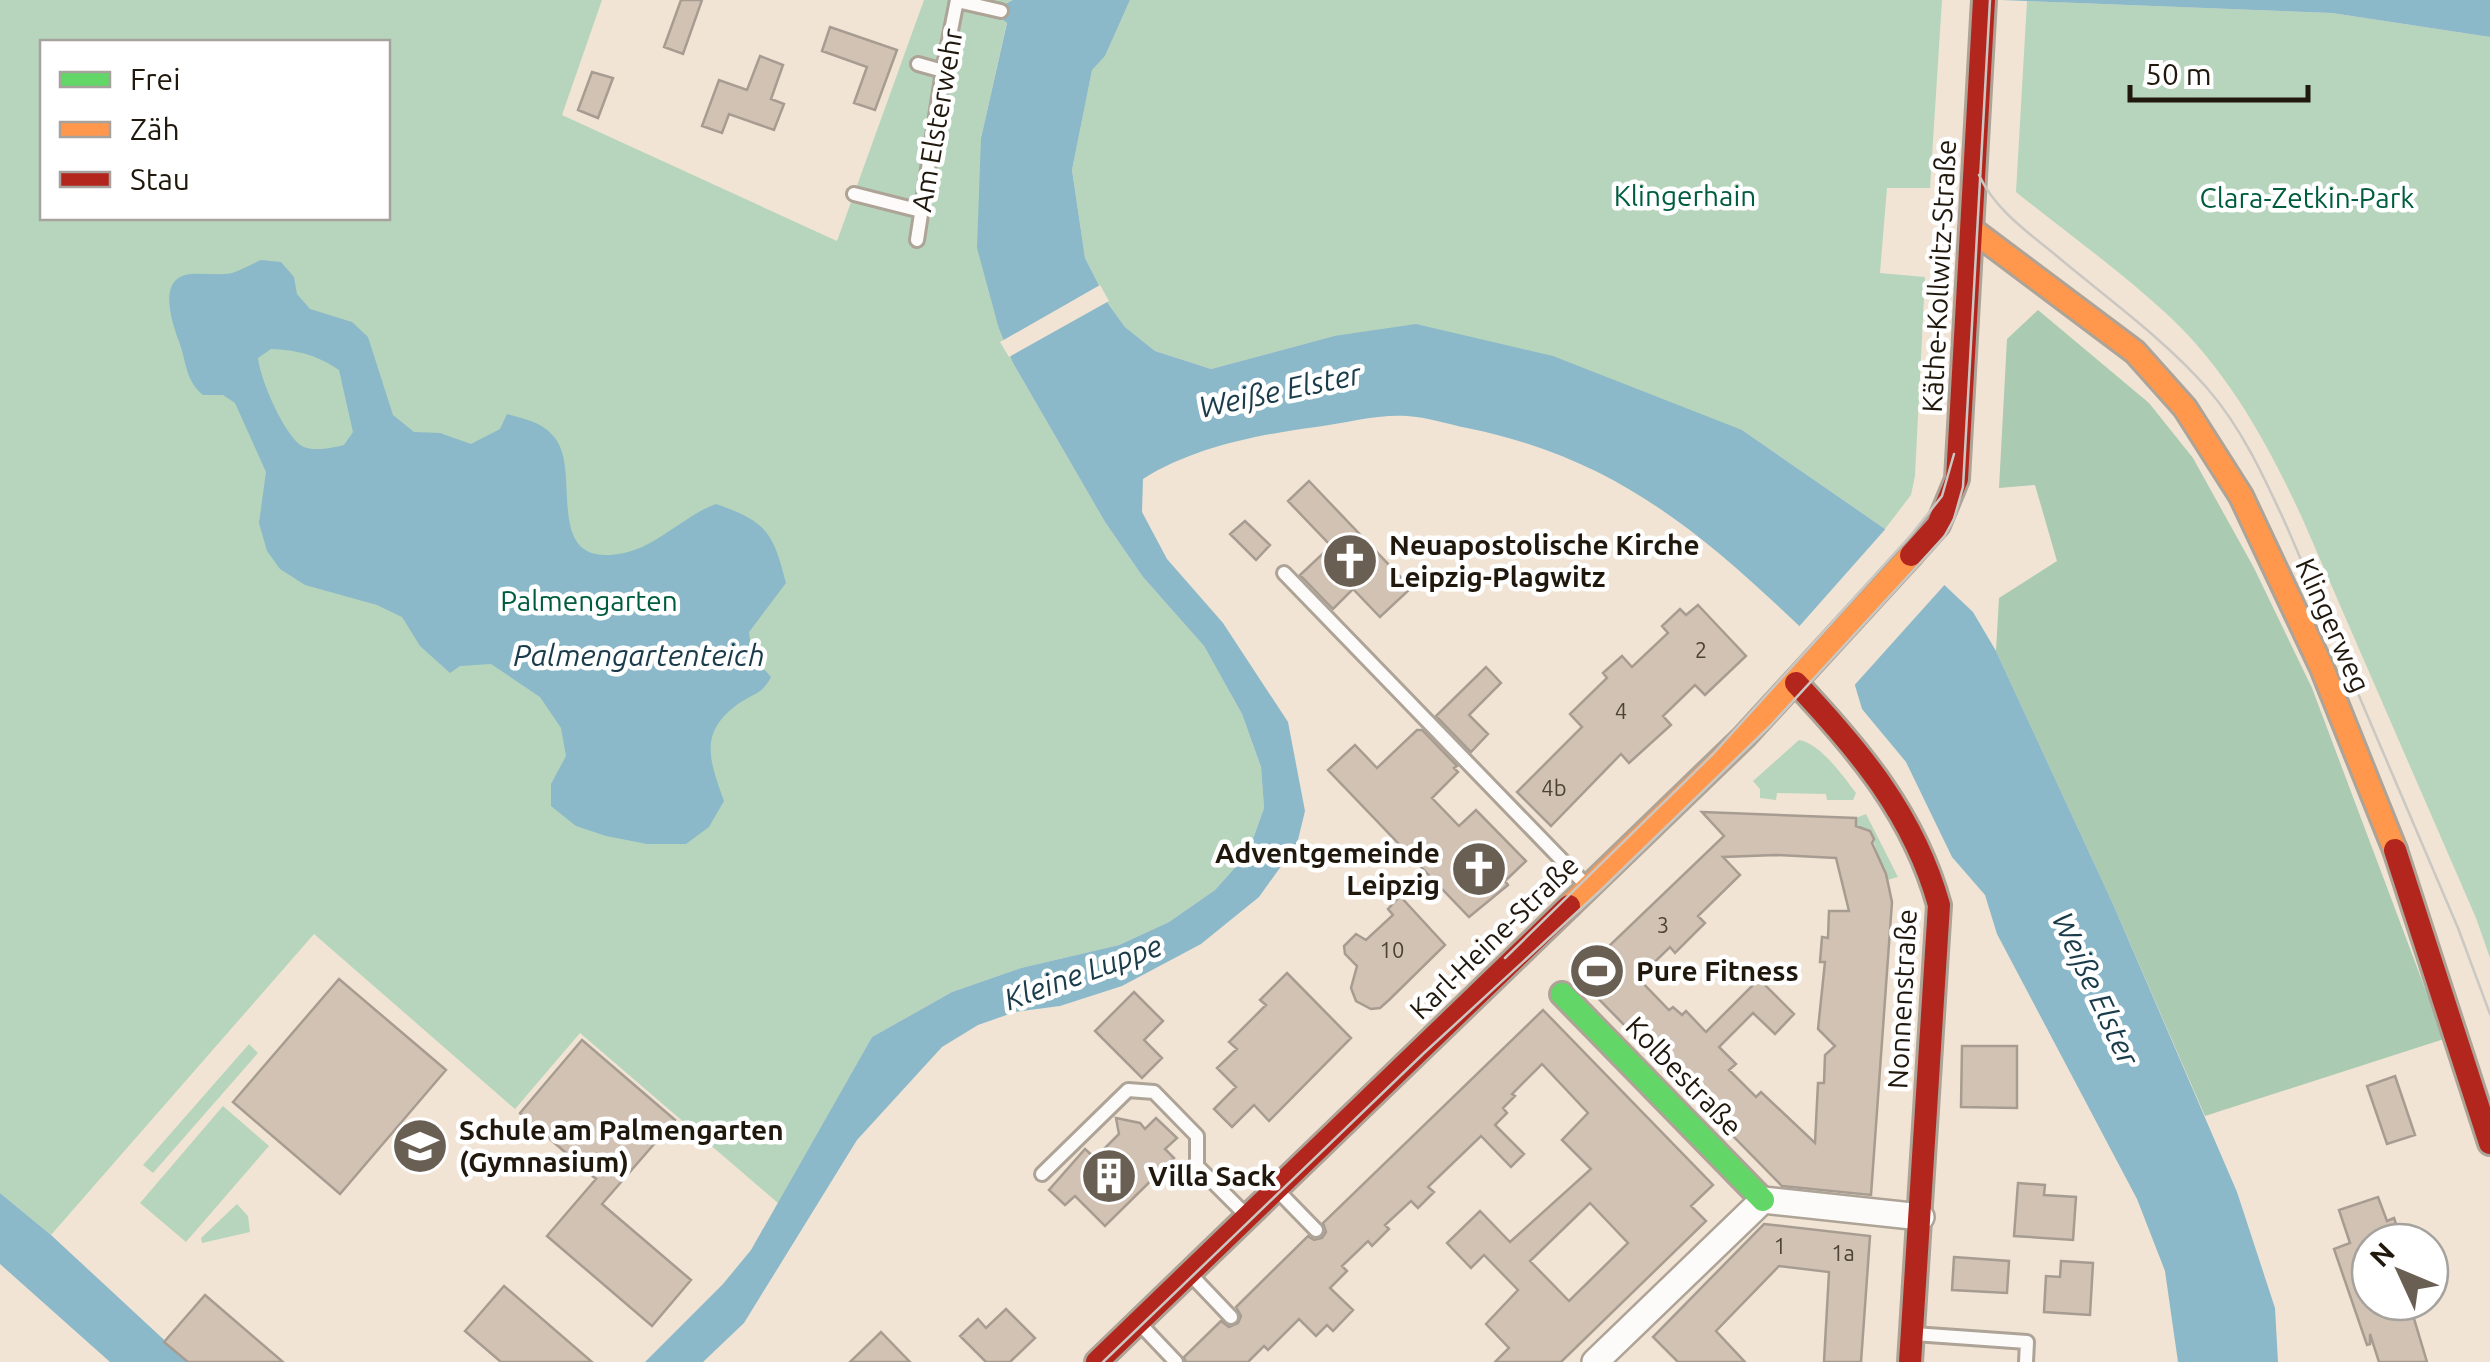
<svg xmlns="http://www.w3.org/2000/svg" width="2490" height="1362" font-family="Ubuntu,sans-serif">
<rect width="100%" height="100%" fill="#f1e4d4"/>
<path fill="#b7d5bc" fill-rule="evenodd" d="M0,0h602l-40,115 275,126 87,-241h89l-10,5 4,17 -26,116 18,191 14,34 92,159 38,55 61,69 38,68 19,53 3,41 -16,45 -33,37 -46,32 -50,23 -98,23 -69,24 -80,45 -94,166 -198,-170 -65,76 -201,-175 -263,301 -51,-42zM42,42h346v176h-346z
M1130,0h812l-12,188h-43l-7,85 45,4 -10,199 -4,19 -26,34 -143,-99 -408,-94 -123,33 -56,-18 -30,-24 -16,-22 -24,-47 -13,-88 20,-101 13,-13z
M2027,1l305,12 158,24v921l-14,-40 -173,-398c-34,-74 -73,-146 -133,-203 -48,-45 -103,-84 -154,-125z
M1799,740c21,3 44,36 57,53l-3,7h-26l-1,-6 -49,-1 -1,7 -16,-2v-9l-7,-8z
M1866,814l32,63 -11,3 -17,-49 -13,-2 -1,-11z
M249,1044l9,9 -105,120 -10,-8z
M223,1106l46,40 -83,96 -46,-39z
M237,1204l11,12 2,16 -48,11 -1,-5z"/>
<path fill="#aacab1" d="M2038,310l111,93 44,55 61,110 58,120 132,351 -239,77 -92,-212 -117,-253 3,-53 58,-37 -22,-76 -36,3 8,-149z"/>
<path fill="#8bb9c9" fill-rule="evenodd" d="M1013,0h117l-25,56 -13,14 -20,100 13,88 24,47 16,22 30,24 56,18 123,-33 82,-12 137,32 189,74 143,99 88,83 23,39 117,253 124,288 38,116 3,54h-100l-13,-91 -28,-72 -140,-265 -12,-39 -33,-38 -46,-95 -44,-53 -8,-27 -15,-18c-117,-112 -207,-203 -372,-236 -20,-4 -40,-11 -60,-12 -28,-2 -62,7 -91,11 -59,8 -122,20 -173,52l-1,33 25,47 56,64 65,99 17,89 -8,33 -38,53 -58,47 -79,42 -62,20 -45,6 -37,13 -36,22 -85,93 -113,183 -41,39h-58l78,-78 28,-34 121,-213 80,-45 69,-24 98,-23 50,-23 46,-32 33,-37 16,-45 -3,-41 -19,-53 -38,-68 -61,-69 -38,-55 -92,-159 -14,-34 -22,-81 4,-110 26,-115 -8,-7 4,-11z
M2001,0h489v37l-158,-24z
M261,260l20,2 13,15 3,17 13,15 42,13 16,15 25,78 21,17 26,1 31,11 29,-15 7,-15c17,5 36,8 48,24 28,35 -16,136 73,114 29,-7 58,-37 88,-48 51,18 57,28 70,79l-37,49 3,24 19,21c-8,16 -16,16 -30,25 -43,29 -32,57 -17,99l-15,26 -23,17h-39l-41,-8 -30,-10 -25,-20v-22l15,-28 -5,-28 -21,-31 -49,-33 -31,2 -10,7 -30,-27 -18,-29 -25,-12 -72,-20 -25,-16 -13,-18 -8,-28 7,-51 -31,-69 -12,-8h-20c-19,-16 -16,-34 -25,-56 -7,-20 -21,-63 14,-65 13,-1 26,2 40,-1 10,-3 20,-9 29,-13zM271,349c26,1 46,6 68,21l14,62 -9,13c-12,3 -31,7 -42,1 -18,-11 -42,-67 -44,-88z
M0,1193l51,42 137,127h-78l-110,-98z"/>
<path fill="#f1e4d4" d="M1100,285l9,16 -100,56 -9,-15z
M1889,525l59,56 -97,108 -15,-22 -40,-37z"/>
<path fill="#d2c2b3" stroke="#a79c91" stroke-width="2.5" fill-rule="evenodd" d="M681,0h21l-19,54 -19,-7z
M830,27l67,23 -22,60 -21,-7 13,-36 -45,-16z
M760,56l23,9 -12,34 13,5 -10,26 -45,-16 -7,19 -20,-7 17,-46 28,10z
M592,72l21,6 -15,40 -20,-8z
M1309,481l102,107 -31,29 -27,-28 -20,20 -33,-34 31,-29 -43,-45z
M1245,521l25,24 -14,15 -26,-26z
M1698,605l48,51 -41,39 -10,-10 -32,31 8,9 -42,38 -8,-9 -70,72 -34,-34 65,-65 -12,-13 37,-36 -4,-5 19,-17 10,11 36,-34 -6,-7 18,-17 6,6z
M1486,667l15,16 -32,32 19,19 -17,18 -35,-36z
M1417,730h5l35,36 -3,2 4,4 -26,26 27,28 17,-16 50,51 -21,20 3,4 -39,32 -141,-147 27,-25 22,23z
M1702,812l154,6v8l14,5 4,8 -2,4 14,31 6,28 -21,293 -89,-9 -199,-203v-12l141,-135zM1776,855l60,3 13,53h-20l-1,27 -6,-1 -2,25h5l-7,67 17,17 -10,9 -1,28h-6l-3,60 -54,-51 -5,5 -27,-27 7,-6 -17,-17 34,-34 22,21 19,-20 -35,-35 -53,53 -20,-21 -4,4 -9,-8 -4,3 -31,-32 32,-31 5,6 30,-30 -7,-7 42,-41 -17,-18z
M1400,896l45,49 -56,55 -9,8 -9,1 -15,-8 -5,-13 6,-22 -12,-12 -1,-8 12,-12 10,6 27,-25 -5,-6z
M1287,973l64,65 -82,83 -15,-16 -22,22 -18,-18 22,-22 -19,-19 20,-19 -8,-7 37,-37 -6,-5z
M339,979l107,91 -106,124 -107,-92z
M1134,992l29,29 -19,19 18,18 -20,20 -47,-47z
M1543,1010l170,175 -22,21 15,15 -145,141h-66l14,-14 -23,-24 32,-34 -34,-35 -13,13 -24,-25 33,-32 30,31 81,-73 -29,-29 26,-27 -46,-49 -30,30 3,2 -12,12 4,5 -12,12 29,29 -13,13 -30,-31 -53,51 6,5 -16,16 -7,-7 -26,24 4,4 -17,17 -4,-5 -26,25 5,5 -17,17 23,22 -20,21 -6,-6 -11,11 -17,-17 -31,31 -4,-4 -16,16h-62l-2,-5 37,-36 8,6 9,-4 3,-7 -5,-9 72,-71 6,4 8,-2 4,-6 -3,-9zM1590,1203l38,40 -59,58 -39,-40z
M582,1040l93,80 -73,84 89,76 -39,46 -105,-90 49,-57 -76,-66z
M1962,1046h55v62l-56,-1z
M2395,1076l20,59 -28,9 -20,-58z
M1116,1118l24,5 5,6 11,-11 21,20 -12,11 9,9 -69,68 -30,-30 -10,9 -16,-15 36,-41 10,9 24,-24z
M2018,1183l27,2 -1,10 32,2 -3,43 -59,-4z
M2378,1197l9,24 7,-3 8,24h-32v60h39l18,60h-48l-9,-28v10l-3,1 -33,-96 16,-6 -11,-33z
M1764,1224l106,12 -9,126h-37l5,-90 -50,-6 -63,65 29,31h-67l-25,-25z
M1954,1257l55,4 -2,32 -55,-3z
M2061,1261l32,2 -3,52 -46,-3 2,-36 14,1z
M504,1286l88,76h-91l-36,-31z
M205,1295l78,67h-95l-24,-20z
M1006,1309l29,29 -25,24h-24l-26,-26 18,-17 8,9z
M881,1332l29,30h-60z"/>
<g fill="none" stroke-linecap="round" stroke-linejoin="round">
<g stroke="#ada396" stroke-width="18">
<path id="lane" d="M957,1l44,10
M918,64l25,7
M854,194l67,17
M917,240l26,-169 14,-71
M1284,573l301,311
M1042,1174l86,-84 26,2 43,44v30l49,49
M1279,1192l37,38
M1191,1275l40,42
M1140,1324l36,38
M1914,1334l113,8 -1,20"/>
</g>
<g stroke="#ada396" stroke-width="30">
<path id="street" d="M1595,1362l168,-162 158,17"/>
</g>
<g stroke="#ada396" stroke-width="28">
<path id="fast" d="M1562,994l201,206"/>
</g>
<g stroke="#ada396" stroke-width="28">
<path id="slow" d="M1971,229l164,123 50,56 56,88 81,172 73,182
M1569,906l175,-169 167,-182"/>
</g>
<g stroke="#ada396" stroke-width="28">
<path id="jam" d="M1911,555l27,-30 19,-46 27,-479
M1796,683c63,67 118,132 143,222l-29,457
M2395,850l95,293
M1097,1362l472,-456"/>
</g>
<use href="#lane" stroke="#fdfbf9" stroke-width="12"/>
<use href="#street" stroke="#fdfbf9" stroke-width="25"/>
<use href="#fast" stroke="#63d668" stroke-width="22"/>
<use href="#slow" stroke="#ff974d" stroke-width="22"/>
<use href="#jam" stroke="#b3261e" stroke-width="22"/>
<path stroke="#cbc7c2" stroke-width="2.5" d="M1979,175c16,35 50,58 79,82 50,42 106,82 149,131 35,40 58,91 80,139l171,401 32,86
M1505,958l208,-204 198,-219 31,-39 12,-42
M1103,1362l321,-309 176,-162 170,-165 174,-189 10,-18 9,-32 27,-487"/>
</g>
<defs>
<g id="church-disc" transform="scale(2.875)"><circle r="9.5" fill="#695f53" stroke="#fff"/><path d="M-1.2-6h2.4v3.5h3.3v2.4h-3.3V6h-2.4V-.1h-3.3v-2.4h3.3Z" fill="#fff"/></g>
<g id="stadium-disc" transform="scale(2.875)"><circle r="9.5" fill="#695f53" stroke="#fff"/><path d="M0-5a6.5 5 0 1 0 0 10a6.5 5 0 1 0 0-10ZM-3.5-1.8h7v3.6h-7Z" fill="#fff"/></g>
<g id="school-disc" transform="scale(2.875)"><circle r="9.5" fill="#695f53" stroke="#fff"/><path d="M0-5L7-2L0 1L-7-2ZM-4 1L0 2.5L4 1V4Q0 6-4 4Z" fill="#fff"/></g>
<g id="building-disc" transform="scale(2.875)"><circle r="9.5" fill="#695f53" stroke="#fff"/><path d="M-4-6H4V6H1V3H-1V6H-4ZM-2.5-4.3h1.7v1.8h-1.7ZM.8-4.3h1.7v1.8H.8ZM-2.5-1h1.7V.8h-1.7ZM.8-1h1.7V.8H.8Z" fill="#fff"/></g>
</defs>
<g fill-rule="evenodd">
<use href="#church-disc" x="1350" y="561"/>
<use href="#church-disc" x="1479" y="869"/>
<use href="#stadium-disc" x="1597" y="971"/>
<use href="#school-disc" x="420" y="1146"/>
<use href="#building-disc" x="1109" y="1176"/>
</g>
<g text-anchor="middle" stroke-width="9" stroke-linejoin="round" paint-order="stroke">
<g font-size="22" fill="#4c4236">
<text x="1701" y="658">2</text>
<text x="1621" y="719">4</text>
<text x="1554" y="796">4b</text>
<text x="1663" y="933">3</text>
<text x="1392" y="958">10</text>
<text x="1780" y="1254">1</text>
<text x="1843" y="1261">1a</text>
</g>
<g font-size="28" fill="#20180d" stroke="#fff">
<text transform="translate(937 120) rotate(-80)" y="10">Am Elsterwehr</text>
<text transform="translate(1939 276) rotate(-87)" y="10">Käthe-Kollwitz-Straße</text>
<text transform="translate(2333 625) rotate(66)" y="10">Klingerweg</text>
<text transform="translate(1494 937) rotate(-44)" y="10">Karl-Heine-Straße</text>
<text transform="translate(1902 999) rotate(-87)" y="10">Nonnenstraße</text>
<text transform="translate(1684 1076) rotate(46)" y="10">Kolbestraße</text>
</g>
<g font-size="28" fill="#005c3f" stroke="#fff">
<text x="1685" y="206">Klingerhain</text>
<text x="2307" y="208">Clara-Zetkin-Park</text>
<text x="589" y="611">Palmengarten</text>
</g>
<g font-size="28" font-weight="bold" fill="#20180d" stroke="#fff" text-anchor="start">
<text x="1389" y="555">Neuapostolische Kirche<tspan x="1389" dy="32">Leipzig-Plagwitz</tspan></text>
<text x="1440" y="863" text-anchor="end">Adventgemeinde<tspan x="1440" dy="32">Leipzig</tspan></text>
<text x="1636" y="981">Pure Fitness</text>
<text x="459" y="1140">Schule am Palmengarten<tspan x="459" dy="32">(Gymnasium)</tspan></text>
<text x="1148" y="1186">Villa Sack</text>
</g>
<g font-size="30" font-style="italic" fill="#1a3b49" stroke="#fff">
<text transform="translate(1280 391) rotate(-12)" y="10">Weiße Elster</text>
<text x="639" y="666">Palmengartenteich</text>
<text transform="translate(1083 973) rotate(-20)" y="10">Kleine Luppe</text>
<text transform="translate(2095 989) rotate(65)" y="10">Weiße Elster</text>
</g>
</g>
<rect x="40" y="40" width="350" height="180" fill="#ffffff" stroke="#a6a39e" stroke-width="2.5"/>
<rect x="60" y="72" width="50" height="15" fill="#63d668" stroke="#a6a39e" stroke-width="2.5"/>
<text x="130" y="90" font-size="30" fill="#20180d">Frei</text>
<rect x="60" y="122" width="50" height="15" fill="#ff974d" stroke="#a6a39e" stroke-width="2.5"/>
<text x="130" y="140" font-size="30" fill="#20180d">Zäh</text>
<rect x="60" y="172" width="50" height="15" fill="#b3261e" stroke="#a6a39e" stroke-width="2.5"/>
<text x="130" y="190" font-size="30" fill="#20180d">Stau</text>
<g transform="translate(2400 1272) rotate(314)"><circle r="48" fill="#ffffff" stroke="#a6a39e" stroke-width="2.5"/>
<path d="M0-8L18 38L0 25L-18 38Z" fill="#695f53"/>
<text y="-15" font-size="28" font-weight="bold" text-anchor="middle" fill="#20180d">N</text>
</g>
<path d="M2130 85v15h178v-15" fill="none" stroke="#20180d" stroke-width="5"/>
<text x="2145" y="85" font-size="30" fill="#20180d" stroke="#ffffff" stroke-width="8" paint-order="stroke">50 m</text>
</svg>
